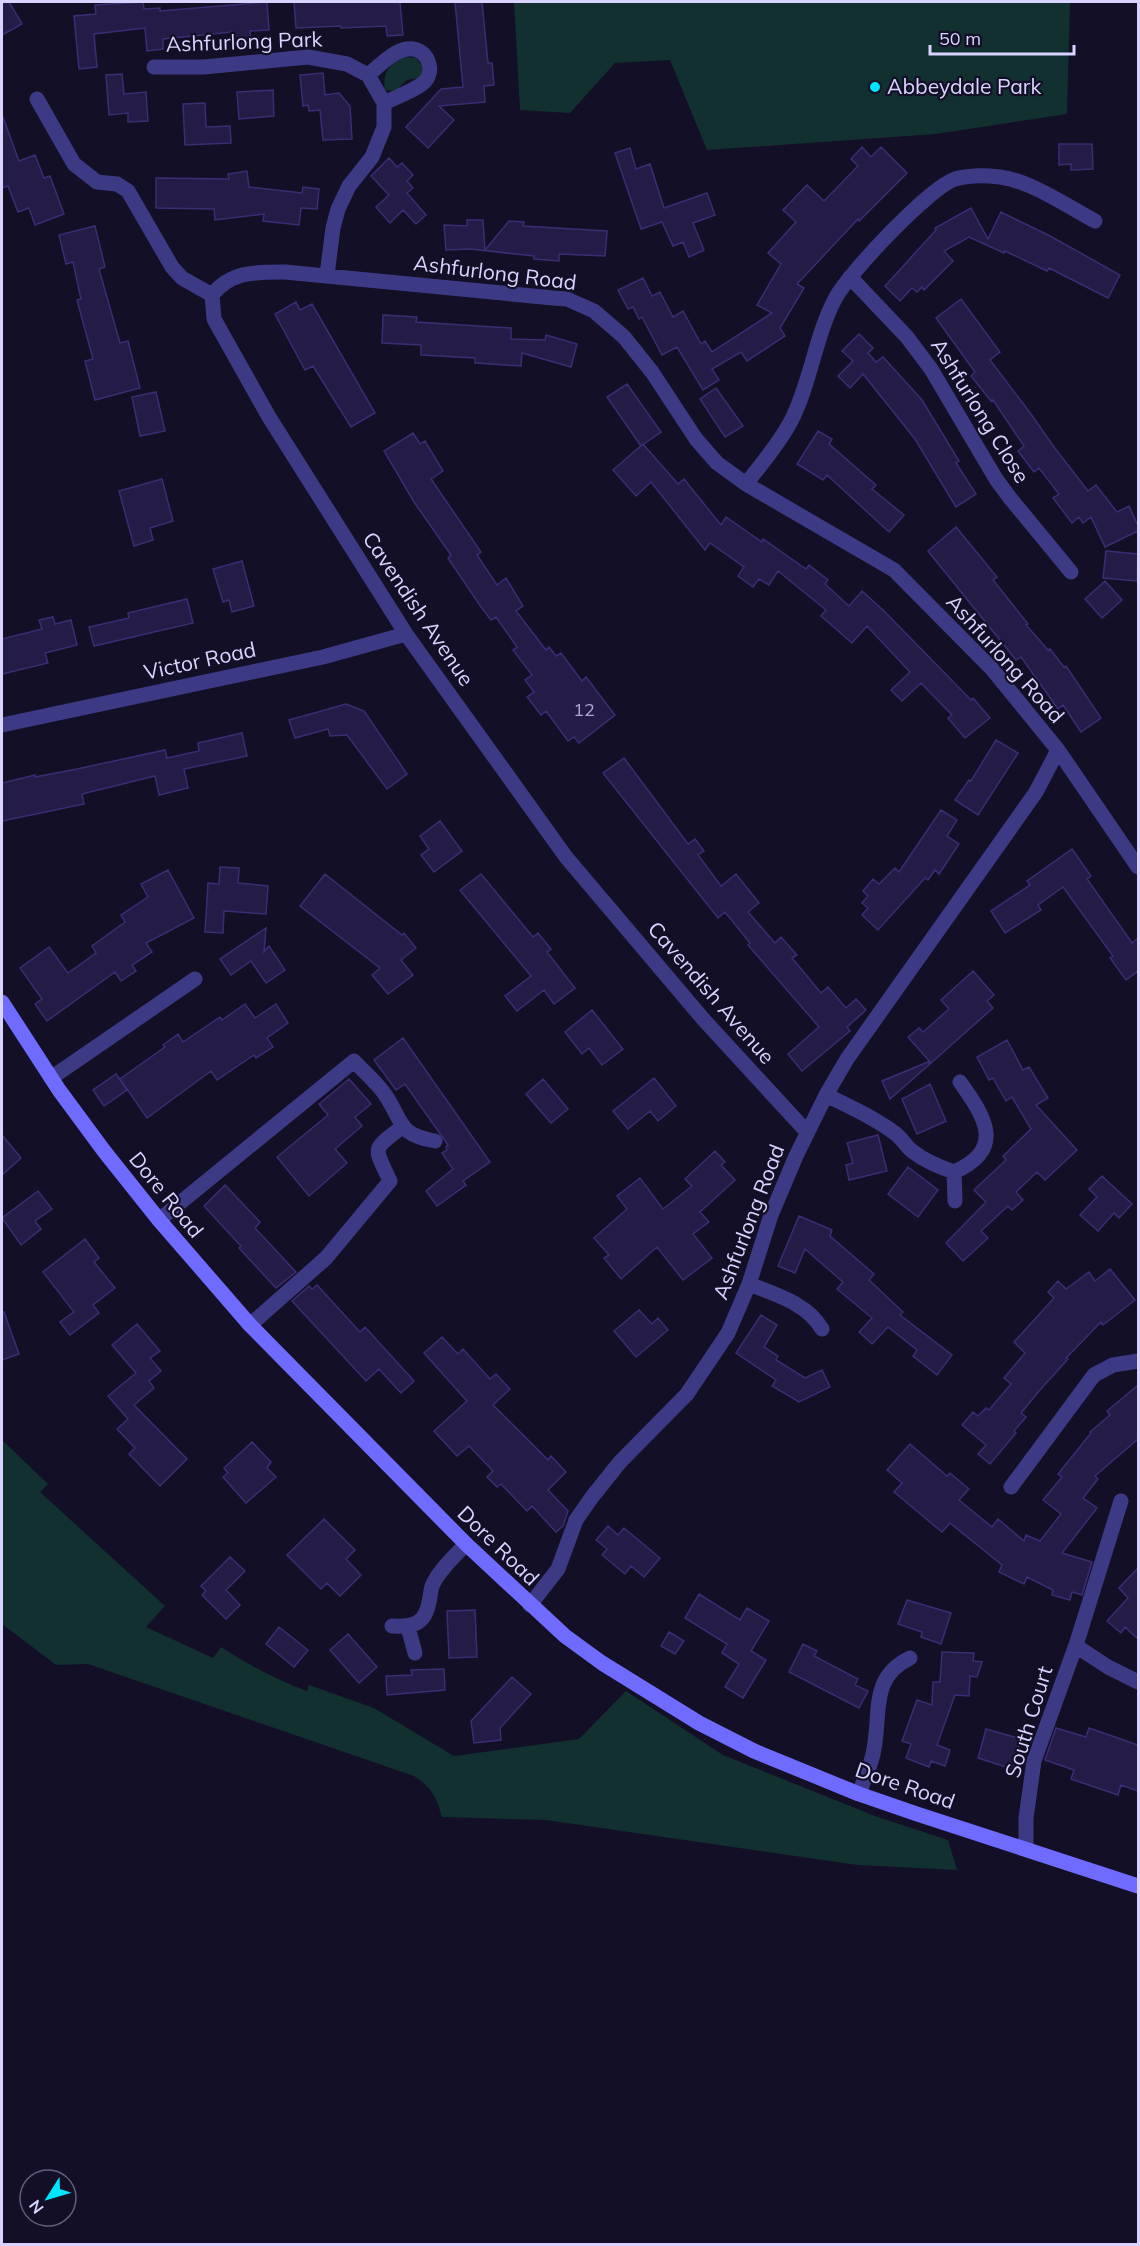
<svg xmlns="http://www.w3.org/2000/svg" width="1140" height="2246" font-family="Mulish,sans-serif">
<rect width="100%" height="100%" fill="#130f26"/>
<path fill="#12302f" d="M514,2h556l-3,112 -131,20 -229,16 -37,-90 -55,3 -45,50 -50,-3z
M406,57l10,1 6,8v7l-4,5 -11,2 -12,11 -10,-1c-3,-18 5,-27 21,-33z
M2,1440l46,44 -8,8 125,114 -19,21 67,31 8,-11c28,18 55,33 86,44l2,-6 65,23 80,48 125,-17 47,-48 97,64 152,61 73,24 9,30 -99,-5 -312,-45 -104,-3c-6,-21 -10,-29 -28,-41l-326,-112 -32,1 -54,-41z"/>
<path fill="#241b47" stroke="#3b2d73" stroke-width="1.5" d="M2,2h7l13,22 -20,11z
M143,2l1,7 16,-1v3l107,-9 2,28 -19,1 1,13 -18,1 -1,-13 -69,7v10l-16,2 -2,-23 -51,6 3,33 -18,2 -5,-53 22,-2 -1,-9z
M294,2h106l3,33 -16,1 -1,-10 -45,2v-2l-45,2z
M455,2h27l6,61h4l2,22 -10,1 1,16 -46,4 15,14 -26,28 -22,-21 35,-38 22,-2z
M323,73l2,22 14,-2 11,13 2,33 -29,1 -3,-30 -11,1 -1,-6 -5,1 -3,-31z
M122,74l2,20 22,-2 2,29 -20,1v-9l-19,2 -3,-40z
M273,90l1,26 -35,3 -2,-27z
M205,103l1,24 24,-1 1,17 -46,2 -2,-41z
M3,117l16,44 16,-6 9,23 6,-2 14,38 -29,11 -6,-17 -11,4 -10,-26 -6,2v-70z
M1059,144h33l1,25 -22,1v-6l-12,1z
M862,147l9,10 10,-10 26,26 -48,48 -1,-2 -61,65 7,4 -24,40 5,8 -38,25 -6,-9 -29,17 7,11 -16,10 -26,-43 -15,8 -20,-38 -3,2 -6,-12 -5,2 -10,-19 25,-12 9,18 8,-4 13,25 10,-6 18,33 4,-3 7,11 60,-39 -15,-8 24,-41 -13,-11 28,-31 -13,-12 24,-25 17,16 34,-35 -7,-7z
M630,148l6,21 14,-5 14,44 43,-15 8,22 -22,8 11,27 -15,7 -6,-15 -10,4 -11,-24 -21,7 -26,-76z
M389,158l8,9 5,-4 11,12 -6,6 6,7 -6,5 19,22 -10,9 -13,-14 -13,13 -14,-16 13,-12 -18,-19z
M247,171l2,16 53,6 1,-6 16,2 -2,20 -16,-1 -2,17 -36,-4 1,-7 -49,6 -1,-11 -58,-1v-30l73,1 -1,-5z
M971,208l17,31 13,-27 49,24 70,39 -12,23 -59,-30 -2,3 -42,-20 -1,2 -35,-16 -25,14 9,10 -29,29 -2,-3 -5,5 -5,-4 -12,13 -15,-15 51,-56 -1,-2z
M467,220h16l2,30 24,-29 15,1 -1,4 84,5 -2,25 -46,-2v7l-25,-2v-3l-64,-7 -24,1 -2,-25 23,1z
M95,226l10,41 -6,2 21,74 8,-2 12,47 -45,12 -10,-39 8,-2 -16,-59 4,-1 -8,-37 -7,2 -7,-29z
M961,299l39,53 -10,8 41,54 23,33 34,44 8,-6 21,27 12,-6 9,20v5l-33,16 -14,-30 -8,6 -4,-6 -7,6 -19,-25 6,-4 -20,-26 -5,4 -16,-21 6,-5 -31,-46 -2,1 -20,-25 4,-4 -39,-54z
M296,302l4,8 12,-6 63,109 -24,14 -38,-61 -8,4 -30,-56z
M383,315l34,2 -1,5 95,6v11l34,1 1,-5 31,9 -6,23 -49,-14 -1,13 -46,-3v-5l-54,-3v-10l-39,-2z
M859,334l14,14 -5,5 8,9 7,-5 39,43 37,61 -3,2 20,31 -20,13 -41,-68 -52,-65 -13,14 -12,-12 15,-15 -11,-10z
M627,384l34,48 -20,14 -34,-49z
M716,388l27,38 -18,11 -25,-38z
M156,392l9,39 -25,5 -8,-39z
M818,431l14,8 -3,5 47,41 -4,4 32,26 -15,17 -62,-57 -4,5 -26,-16z
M413,433l7,11 5,-3 18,30 -12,8 50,73 -4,3 20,30 9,-7 17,28 -7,5 30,39 3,-3 7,9 5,-3 21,28 4,-4 29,38 -36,28 -5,-6 -6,4 -22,-30 -5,4 -14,-18 7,-5 -9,-12 7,-5 -19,-25 4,-3 -21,-30 -5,3 -10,-13 -33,-49 3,-3 -37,-53 -30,-51z
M643,444l35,40 6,-5 37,46 5,-8 36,25 1,-3 43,30 3,-4 19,15 -3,4 24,22 13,-15 21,19 88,90 2,-2 17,20 -25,20 -17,-20 4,-3 -31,-32 -19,18 -11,-11 19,-18 -43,-46 -15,17 -31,-27 5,-6 -48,-39 -9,14 -10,-6 -6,8 -15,-11 6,-9 -34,-24 -5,7 -54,-68 -15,14 -23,-26z
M162,479l11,42 -23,7 3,12 -19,6 -15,-55z
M956,527l41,50 -4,3 35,44 -2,1 22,25 2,-1 14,18 2,-1 35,52 -20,14 -18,-27 -5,4 -37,-52 -5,3 -88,-109z
M1106,551l32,3 -1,27 -34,-3z
M242,561l12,45 -22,6 -3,-12 -6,2 -10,-33z
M1105,581l17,19 -20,18 -17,-19z
M187,599l6,24 -99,23 -5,-19 40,-9 -1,-5z
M53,617l2,7 16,-4 6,25 -32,8 3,10 -46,11v-35l40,-10 -3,-9z
M346,704l18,7 43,63 -20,15 -40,-54 -17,1 -2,-7 -33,9 -6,-18z
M242,733l5,23 -63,13 4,19 -29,7 -4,-19 -73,18 2,10 -82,17v-38l33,-8v2l42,-8 88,-19 2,8 32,-7 -1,-8z
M996,740l22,13 -40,62 -23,-15 14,-20 2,1z
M624,758l64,86 7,-5 9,12 -6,4 23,31 15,-12 23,29 -11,9 27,31 6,-6 16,18 -5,3 29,35 7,-6 18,21 10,-9 10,11 -19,17 3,4 -48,40 -14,-17 31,-27 -71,-82 2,-2 -25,-31 -7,6 -115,-145z
M941,810l16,10 -10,16 12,8 -20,30 -4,-4 -7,10 -3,-2 -47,52 -16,-15 6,-7 -6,-5 6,-7 -5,-5 10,-12 6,5 16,-16 4,4z
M440,821l22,30 -28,21 -13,-17 8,-6 -9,-13z
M1072,849l19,27 -4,3 45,64 6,-5v33l-12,9 -16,-22 3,-2 -50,-69 -25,18 3,5 -36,23 -14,-22 39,-26 -3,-4z
M220,867l19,1 -1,15 30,3 -2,28 -42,-3 -1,22 -18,-1 3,-49 11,1z
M168,870l26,48 -48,25 6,9 -20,13 4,6 -15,10 -6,-9 -68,49 -12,-17 7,-5 -22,-31 29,-21 19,26 28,-20 -4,-7 33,-24 -4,-7 27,-18 -7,-13z
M325,874l77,61 2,-2 12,15 -15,12 12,15 -25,19 -16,-19 8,-7 -80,-62z
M481,874l52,63 5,-4 13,16 -4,3 28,36 -21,16 -10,-14 -27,21 -12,-15 26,-20 -71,-86z
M266,928l-2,24 5,-6 16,24 -19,13 -15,-22 -20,14 -11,-16z
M973,971l21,24 -7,6 6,7 -62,55 -23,-26 11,-9 4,4 26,-23 -8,-9z
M245,1004l10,14 21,-14 12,19 -21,15 6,9 -17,11 -2,-3 -37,25 -6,-9 -64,47 -27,-39 45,-32 -2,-2 15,-11 5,8 37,-25 2,3z
M592,1010l31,39 -21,16 -13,-17 -7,6 -17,-22z
M403,1038l87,124 -27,19 3,4 -29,21 -11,-15 27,-22 -11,-16 5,-3 -1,-3 2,-2 -43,-61 -9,6 -22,-30z
M1007,1040l16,30 6,-3 19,31 -12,7 41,45 -32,30 -8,-8 -21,20 7,8 -11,10 -4,-4 -27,25 7,7 -25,23 -17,-18 40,-41 -12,-12 32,-30 -3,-4 28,-27 -19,-32 -6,4 -13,-23 -4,2 -12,-23z
M928,1062l2,2 -40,35 -8,-18z
M116,1074l11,16 -23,16 -11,-16z
M654,1078l22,28 -18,15 -8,-10 -22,18 -15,-18z
M349,1079l22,25 -16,13 7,9 -27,23 12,14 -38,33 -32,-39 51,-42 -9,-11z
M543,1079l25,30 -17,14 -25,-29z
M930,1084l16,37 -29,13 -15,-35z
M2,1135l19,23 -19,17z
M878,1135l9,36 -38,9 -3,-15 7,-2 -6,-20z
M715,1151l10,11 -4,3 14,15 -35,32 9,10 -16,12 19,24 -29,22 -26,-33 -36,32 -17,-21 5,-3 -15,-17 33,-29 -10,-13 23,-18 23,31 29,-23 -7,-7z
M908,1167l30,23 -20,27 -30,-23z
M1102,1176l30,28 -13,14 -5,-5 -16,18 -18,-16 17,-18 -8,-8z
M225,1185l35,37 -5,6 41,44 -20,16 -37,-40 2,-2 -37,-40z
M38,1191l14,18 -17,12 6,8 -20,16 -19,-27z
M799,1216l33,14 -2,6 44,38 -5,6 34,32 -3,3 52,40 -15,20 -24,-19 4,-6 -29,-23 -16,17 -13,-12 13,-14 -35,-29 6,-7 -38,-33 -10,24 -17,-7z
M85,1239l14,19 -5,4 21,26 -22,17 6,8 -29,22 -10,-13 14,-10 -31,-40z
M1110,1269l25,31 -32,25 -2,-3 -35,36 2,1 -28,31 -19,23 5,4 -12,14 2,2 -26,31 -12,-10 8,-9 -24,-20 11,-13 5,4 8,-8 3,2 22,-26 -7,-6 21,-25 -11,-11 40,-44 -6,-6 10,-11 8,8 23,-17 6,9z
M317,1285l43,47 5,-5 49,54 -13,12 -22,-24 -13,12 -74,-80 17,-15 3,3z
M639,1310l13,14 6,-6 10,12 -32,27 -22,-26z
M2,1312h2l15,42 -17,6z
M761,1315l16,10 -13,22 14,9 -2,4 29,18 17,-8 8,17 -31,15 -27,-16 4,-6 -40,-27z
M137,1324l23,27 -10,7 11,13 -12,10 5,7 -20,17 53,54 -27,27 -31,-32 6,-6 -18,-19 11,-10 -20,-23 28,-23 -24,-28z
M442,1337l16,17 5,-5 27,30 6,-5 14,15 -17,16 55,55 3,-4 15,16 -18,18 20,21 -5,15 -7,6 -24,-26 -5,5 -26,-27 -4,3 -10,-10 6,-6 -24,-25 -12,10 -23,-25 33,-30 -43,-48z
M1138,1385v54l-43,37 3,3 -15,19 14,10 -35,45 30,9 -10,33 -10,-3 -2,8 -18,-5 1,-5 -26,-13 -3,7 -25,-12 3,-7 -52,-42 -8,9 -48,-40 8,-9 -15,-13 23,-26 37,32 3,-3 19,16 -10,11 33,27 6,-8 26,22 2,-6 14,6 21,-27 -18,-14 19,-23 -4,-3 33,-41 -1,-1 20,-17 -3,-4z
M252,1442l19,20 -4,6 9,9 -30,26 -23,-26 5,-4 -4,-5z
M324,1519l31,31 -9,9 15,16 -21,21 -13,-13 -6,6 -34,-34z
M608,1526l10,9 6,-7 36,30 -16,19 -13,-11 -6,8 -23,-19 5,-6 -11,-9z
M230,1557l15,14 -19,19 14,15 -14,14 -24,-24 4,-4 -5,-5z
M1138,1568v71l-13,-12 -4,6 -14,-12 21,-23 -9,-10z
M699,1594l41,26 7,-12 22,13 -18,30 15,9 -23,38 -18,-11 14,-23 -17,-11 5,-9 -42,-26z
M907,1600l44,13 -10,31 -20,-7 1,-5 -24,-8z
M475,1610l2,47 -28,1 -2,-47z
M279,1627l29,23 -14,17 -28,-23z
M669,1632l15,9 -9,13 -14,-8z
M348,1634l29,33 -18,16 -29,-33z
M803,1644l14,7 -3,5 44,23 -3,6 13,6 -9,17 -70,-36z
M942,1652l32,1 -1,8 9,1 -5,15 -7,-1 -1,20 -14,-1 -18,50 13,5 -5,16 -14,-5 -2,6 -23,-9 5,-14 -9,-3 15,-41 15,5 1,-23h7z
M444,1669l1,21 -58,5 -1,-19 26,-1 -1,-5z
M512,1677l19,17 -31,34 1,12 -27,3 -3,-22z
M1056,1728l30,9 3,-9 49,17v46l-17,-6 -3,10 -47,-16 3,-9 -29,-10z
M986,1729l35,10 -9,30 -34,-11z"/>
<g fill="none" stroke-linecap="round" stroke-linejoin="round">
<path stroke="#3d3a85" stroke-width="15" d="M154,67h50l104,-10 39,7 21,11 16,28v24l-12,30 -23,29 -11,23 -5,19 -6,47
M368,75c11,-9 25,-24 39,-26 20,-3 31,23 15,35 -9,7 -26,13 -38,19
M37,99l37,65 23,18 20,2 11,7 44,76 10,11 30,17
M850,277l57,60 24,32 65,110 14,19 61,74
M212,295c19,-24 44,-23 73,-23l268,26 14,1 27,12 30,26 28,35 44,67 21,24 29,21 148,86 98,99 66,81 -22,42 -189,267 -21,36 -30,61 -25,59 -22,69 -21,49 -41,61 -67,68 -28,35 -16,23 -18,49 -28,36
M212,295l2,24 55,98 137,217 160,223 138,163 103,112
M746,484c16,-21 33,-40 45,-63 20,-39 24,-85 45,-124 14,-25 93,-109 119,-118 14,-4 30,-4 45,-2 31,4 67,29 95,44
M2,725l321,-68 83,-23
M1058,750l80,117
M51,1078l144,-99
M826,1095c24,12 49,23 70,39 6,5 10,12 16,17 13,10 27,16 42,21 52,-23 31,-55 6,-90
M954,1172l1,29
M159,1220l195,-159c10,11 24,22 32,35 18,28 12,38 49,45
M749,1284c27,11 58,19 73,45
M250,1325l76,-67 64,-77c-16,-35 -19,-30 12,-54
M1011,1487l83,-112 19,-10 25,-4
M392,1626c20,1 33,-1 37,-24 2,-6 1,-13 4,-18 7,-15 22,-28 33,-40
M408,1627l7,26
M1076,1646l32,21 30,15
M859,1794c5,-15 13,-30 15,-45 7,-37 -4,-72 36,-91
M1026,1848v-30l8,-57 43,-119 44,-141"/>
<path stroke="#6f6bff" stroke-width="15" d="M2,1002l57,88 45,61 55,69 91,105 216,219 99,92 37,27 97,60 55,28 105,43 58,20 221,72"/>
</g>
<circle fill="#00e5ff" stroke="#130f26" stroke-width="2" cx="875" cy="87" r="6"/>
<g text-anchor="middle" stroke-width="4.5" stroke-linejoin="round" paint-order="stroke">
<g font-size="18" fill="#aca6d1">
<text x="584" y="716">12</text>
</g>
<g font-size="21" fill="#d9d4ff" stroke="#130f26">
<text transform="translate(244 42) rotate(-2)" y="7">Ashfurlong Park</text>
<text transform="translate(495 273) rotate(7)" y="7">Ashfurlong Road</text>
<text transform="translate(980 411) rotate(58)" y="7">Ashfurlong Close</text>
<text transform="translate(418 609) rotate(56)" y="7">Cavendish Avenue</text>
<text transform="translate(1005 659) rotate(48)" y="7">Ashfurlong Road</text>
<text transform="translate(200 661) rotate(-12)" y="7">Victor Road</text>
<text transform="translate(711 993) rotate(49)" y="7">Cavendish Avenue</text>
<text transform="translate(166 1195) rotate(51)" y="7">Dore Road</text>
<text transform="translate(749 1222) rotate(-69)" y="7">Ashfurlong Road</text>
<text transform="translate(498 1546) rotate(44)" y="7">Dore Road</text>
<text transform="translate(1029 1722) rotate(-73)" y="7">South Court</text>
<text transform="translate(905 1786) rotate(19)" y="7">Dore Road</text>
</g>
<g font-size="21" fill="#d9d4ff" stroke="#130f26" text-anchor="start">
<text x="887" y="94">Abbeydale Park</text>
</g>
</g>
<rect width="1140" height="2246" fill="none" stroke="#d9d4ff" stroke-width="6"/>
<g transform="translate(48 2198) rotate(233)"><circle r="28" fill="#130f26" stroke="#625e7d" stroke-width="1.5"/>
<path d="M0-4.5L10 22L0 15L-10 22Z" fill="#00e5ff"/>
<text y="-9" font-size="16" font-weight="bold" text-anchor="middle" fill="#d9d4ff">N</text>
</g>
<path d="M930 45v9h144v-9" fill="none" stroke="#d9d4ff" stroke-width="3"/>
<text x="939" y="45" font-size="18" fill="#d9d4ff" stroke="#130f26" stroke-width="4.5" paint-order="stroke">50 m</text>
</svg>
